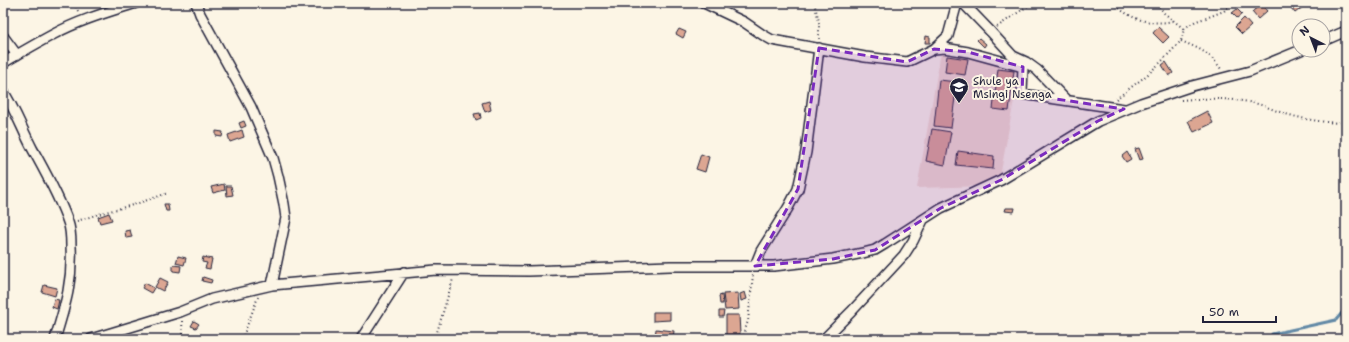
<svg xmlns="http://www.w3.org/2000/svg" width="1349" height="342" font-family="'Shantell Sans',sans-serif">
<rect width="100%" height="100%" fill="#fcf5e5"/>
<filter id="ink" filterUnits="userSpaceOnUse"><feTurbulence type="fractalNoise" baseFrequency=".025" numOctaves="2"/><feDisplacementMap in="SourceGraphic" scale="8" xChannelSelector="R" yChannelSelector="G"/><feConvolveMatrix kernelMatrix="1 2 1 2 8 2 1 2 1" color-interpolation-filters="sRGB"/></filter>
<g filter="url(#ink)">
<path fill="#f2ddcc" d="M941,52l79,15 -22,121 -12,-2 -69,2z"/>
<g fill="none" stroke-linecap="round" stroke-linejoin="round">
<path stroke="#6289a6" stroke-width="3" d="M1271,339l1,-5 64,-14 10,-12"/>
</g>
<path fill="#dca692" stroke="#22223b" d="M1298,3l5,4 -8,6 -4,-5z
M1261,4l6,7 -9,8 -6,-7z
M1237,9l5,5 -5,4 -5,-5z
M1244,18l7,8 -9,8 -7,-7z
M1158,27l11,10 -6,6 -10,-10z
M679,29l7,3 -3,6 -7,-4z
M926,36l4,1v6h-5z
M979,38l7,6 -2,3 -7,-7z
M947,56l21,3 -3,16 -20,-3z
M1166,62l7,11 -4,3 -7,-11z
M998,69l16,2 -5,40 -16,-2z
M939,80l18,2 -6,46 -17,-2z
M489,101l2,9 -6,2 -3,-9z
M1207,111l6,12 -19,9 -6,-11z
M480,113l1,5 -5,2 -2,-6z
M244,121l2,5 -5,2 -2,-5z
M932,129l19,3 -6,33 -19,-4z
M242,130l2,7 -14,5 -2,-7z
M216,131l7,1 -1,5 -6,-1z
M1139,148l4,11 -4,1 -4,-11z
M958,151l36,5 -1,13 -37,-4z
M1127,152l4,7 -5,3 -4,-6z
M701,154l8,3 -4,15 -9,-3z
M224,184l1,6 -12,3 -2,-6z
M226,186h5l2,9 -6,1z
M164,204h4l1,7h-3z
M1006,208h9l-1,4 -9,-1z
M109,213l3,7 -12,3 -2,-6z
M130,230l2,7 -6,1 -1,-7z
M178,256l8,2 -2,7 -8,-2z
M203,257l9,2 -2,10 -5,-1 2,-5 -5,-1z
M173,265l8,1 -1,6 -7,-1z
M203,277l9,3 -1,3 -9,-2z
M160,278l8,4 -5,9 -8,-4z
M145,283l9,5 -3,5 -9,-5z
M44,285l13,3 -2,8 -13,-4z
M745,292l2,7 -6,2 -1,-7z
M738,293l1,16 -14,1 -2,-16z
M722,295l1,9h-3l-1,-8z
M54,299l5,1 -2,9 -5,-2z
M719,311h5l-1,6h-4z
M653,312h17v8l-17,1z
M726,315h13l1,19 -14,1z
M194,321l5,3 -3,4 -5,-2z
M656,329l18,2 -1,7 -18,-1z
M199,334l10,2 -1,3 -11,-1z"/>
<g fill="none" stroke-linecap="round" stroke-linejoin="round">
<g stroke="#22223b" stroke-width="12">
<path id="minor" d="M196,3l4,11 51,93 22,51 5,18 6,28 2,14 -14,67
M704,3l40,19 19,13 9,5 93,17 42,5 27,-13 10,-1 24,4 55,15 -1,27 102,15
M963,3l28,29 22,24 13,6 11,8 29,30
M3,36l14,19
M1323,41l23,-10
M934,49l14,-13 9,-33
M3,63c17,-10 34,-20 51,-29 26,-14 54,-22 82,-31
M3,91c12,18 19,38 29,57 13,24 27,48 36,74 3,8 3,17 3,24 2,36 -6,60 -16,93
M755,266l6,-15 27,-43 10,-19 8,-37 13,-104
M91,339l89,-27 32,-13 60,-14 164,-15 93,1 141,-5h104l59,-7 30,-6 12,-3 10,-6 56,-36 60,-28 97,-59 43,-18 51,-17 58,-15 51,-21
M361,339l43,-67
M824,339l27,-27 53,-57 9,-14 10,-21"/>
</g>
<path stroke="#22223b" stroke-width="2" stroke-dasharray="1 3" stroke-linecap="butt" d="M74,3l5,10
M814,3l5,18v18
M1113,3c16,16 38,23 60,18
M1157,3l7,10 20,16
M997,27l35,-24
M1181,41c19,8 28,11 40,28
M1116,99l31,-24 14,-13 20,-21 3,-12 5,-4 7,-4 10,-3 18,-7 9,-8
M1181,100c25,-2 48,-2 73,3 9,2 17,6 26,9 20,7 45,11 66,11
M77,221l25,-8 31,-8 35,-12
M182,321l1,18
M242,339l16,-42
M435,339l18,-60
M742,339l6,-18 5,-46"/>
<use href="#minor" stroke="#fcf5e5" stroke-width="9"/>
</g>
</g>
<path fill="#7b2cbf" fill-opacity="0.2" stroke="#7b2cbf" stroke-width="3" stroke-dasharray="8 5" stroke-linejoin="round" d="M819,48l88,14 27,-13 34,3 55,15 -1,27 102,15 -26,12 -97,59 -60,28 -66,42 -42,9 -78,7 43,-77z"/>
<defs>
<g id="school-pin" transform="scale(1)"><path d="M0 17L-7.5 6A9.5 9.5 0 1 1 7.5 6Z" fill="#22223b" stroke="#fcf5e5"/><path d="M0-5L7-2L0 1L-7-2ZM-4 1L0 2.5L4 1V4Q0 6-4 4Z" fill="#fff"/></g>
</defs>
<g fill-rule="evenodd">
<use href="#school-pin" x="959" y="87"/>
</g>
<g text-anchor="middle" stroke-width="4" stroke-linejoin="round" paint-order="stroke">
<g font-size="11" fill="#22223b" stroke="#fcf5e5" text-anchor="start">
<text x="973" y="85">Shule ya<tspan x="973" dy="13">Msingi Nsenga</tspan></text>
</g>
</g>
<rect width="1349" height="342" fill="none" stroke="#fcf5e5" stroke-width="16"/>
<rect x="8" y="8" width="1333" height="326" fill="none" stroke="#22223b" stroke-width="1.5" filter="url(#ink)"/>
<g transform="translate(1311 38) rotate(318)"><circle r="19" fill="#fcf5e5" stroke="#a5a1a1"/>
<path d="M0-3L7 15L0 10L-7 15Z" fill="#22223b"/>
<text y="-6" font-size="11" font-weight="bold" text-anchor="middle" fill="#22223b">N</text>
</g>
<path d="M1203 316v6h73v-6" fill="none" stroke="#22223b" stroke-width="2"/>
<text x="1209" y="316" font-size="12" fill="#22223b" stroke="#fcf5e5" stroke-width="3" paint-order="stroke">50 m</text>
</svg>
